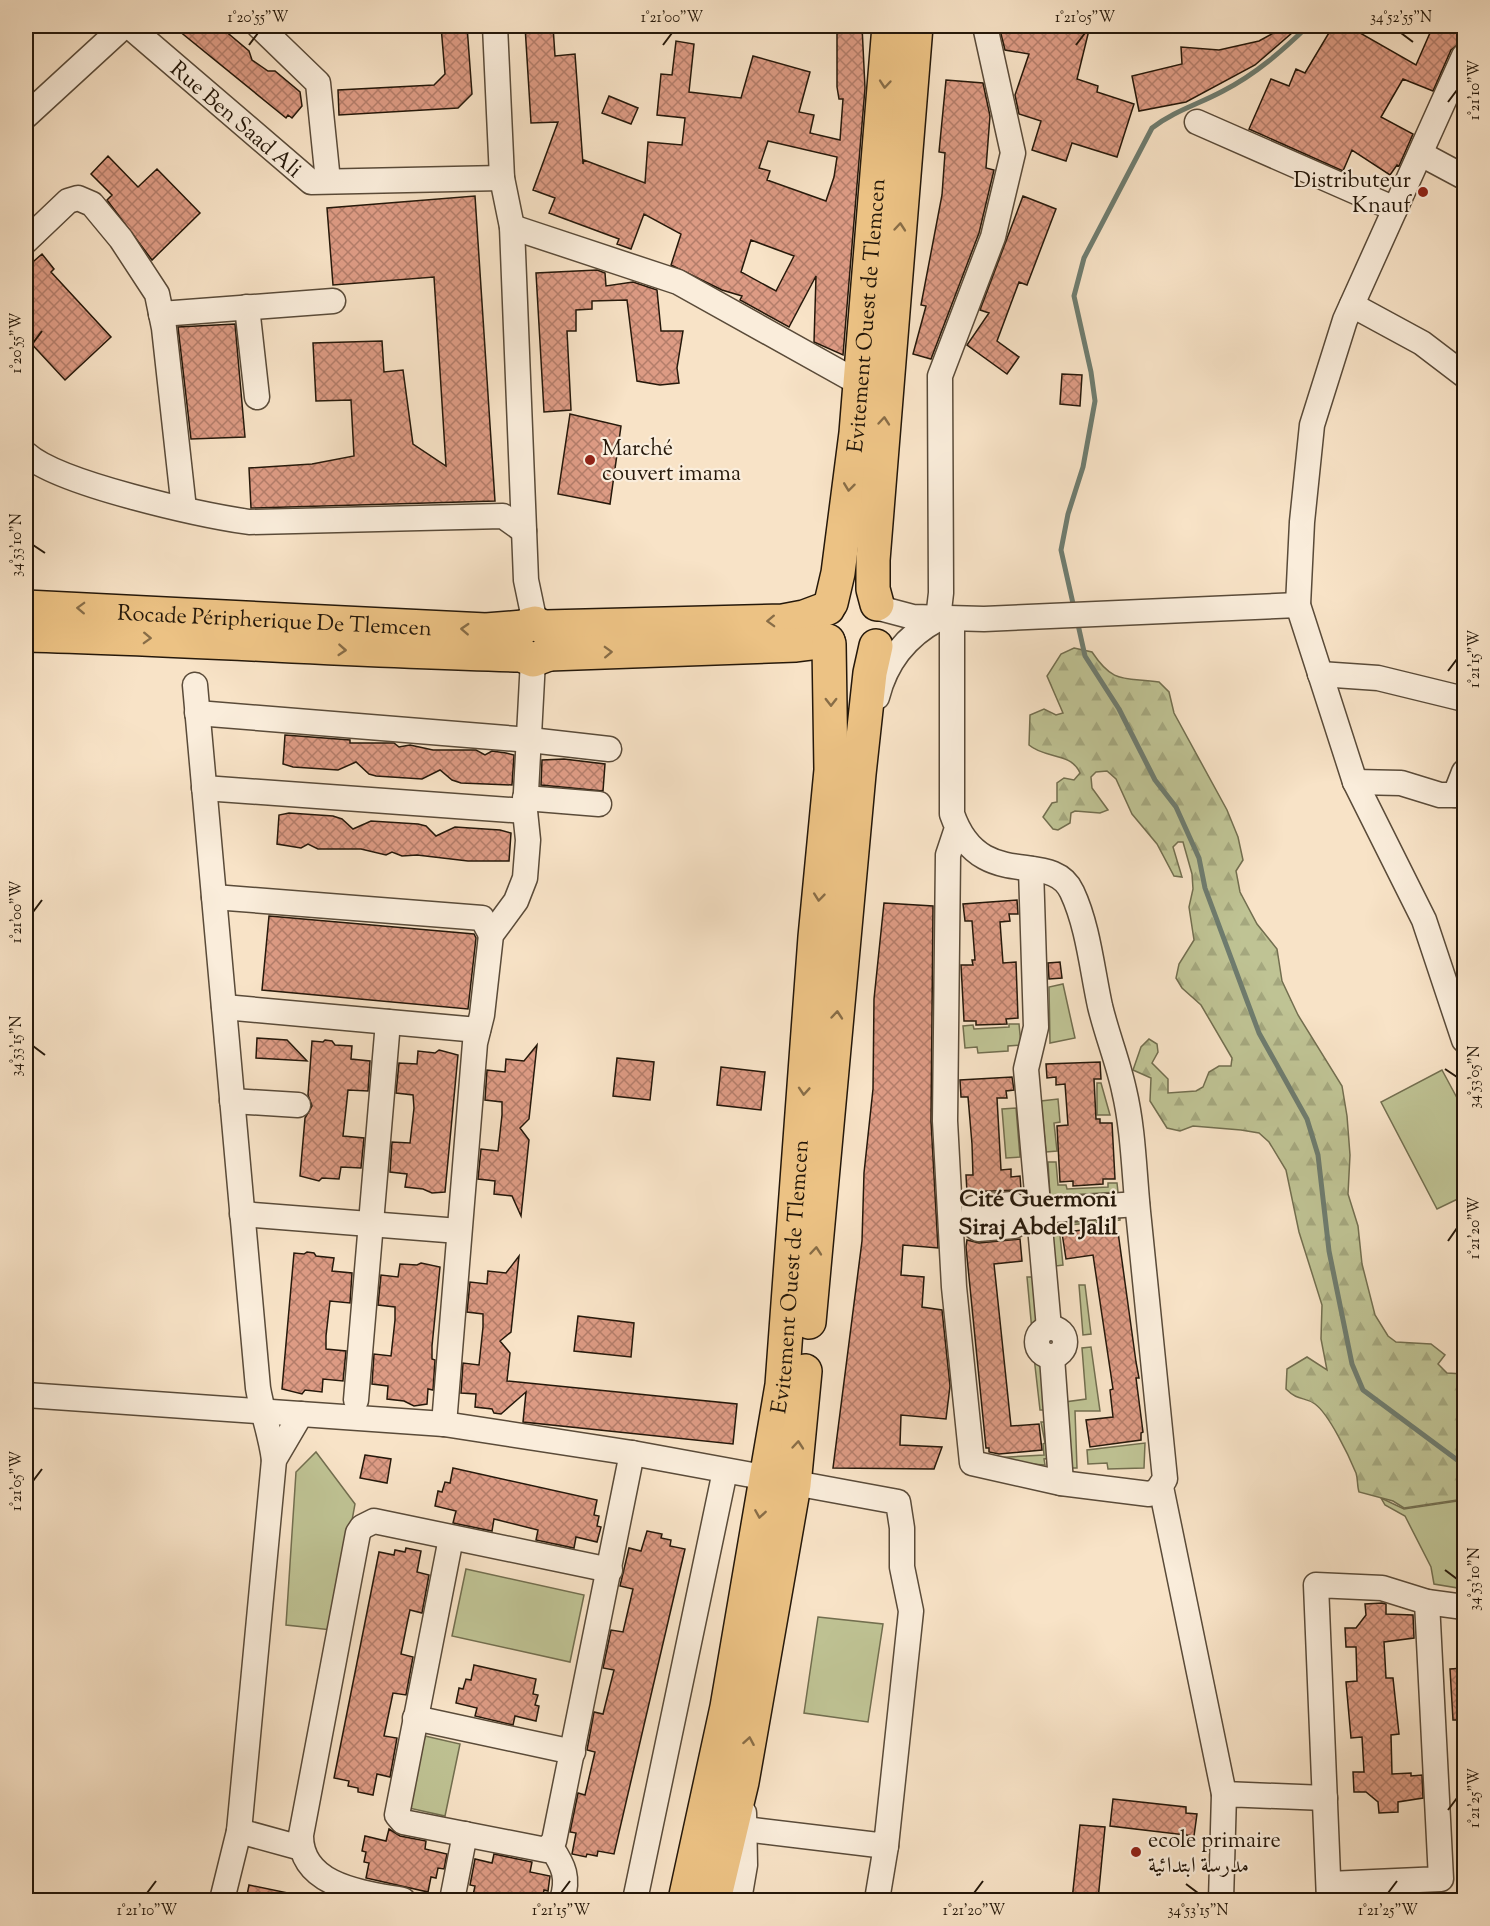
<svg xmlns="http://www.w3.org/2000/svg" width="1490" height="1926" font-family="'Sorts Mill Goudy',Amiri,serif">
<defs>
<pattern id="forest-firs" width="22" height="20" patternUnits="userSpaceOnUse" patternTransform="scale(1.5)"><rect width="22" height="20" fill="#bfc394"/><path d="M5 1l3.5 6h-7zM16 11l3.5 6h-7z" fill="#a4a77e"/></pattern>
<pattern id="building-cross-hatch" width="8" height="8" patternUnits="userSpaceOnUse" patternTransform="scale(1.5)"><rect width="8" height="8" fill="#dd9b84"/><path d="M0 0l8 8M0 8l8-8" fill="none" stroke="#b37d6a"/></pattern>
</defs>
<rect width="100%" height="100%" fill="#f8e3c7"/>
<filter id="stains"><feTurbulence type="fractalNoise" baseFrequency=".00333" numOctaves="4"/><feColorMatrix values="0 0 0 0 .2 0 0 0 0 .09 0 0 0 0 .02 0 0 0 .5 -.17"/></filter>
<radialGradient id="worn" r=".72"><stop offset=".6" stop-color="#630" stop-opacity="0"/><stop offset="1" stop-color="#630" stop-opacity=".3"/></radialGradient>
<path fill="#bfc394" stroke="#726e4f" stroke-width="1.5" d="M1063,984l12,54 -25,5 -1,-56z
M1009,1024h10l2,21 -13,1v5l-30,2 -1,-6 -12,1 -2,-22 10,-1 1,4 35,-2z
M1442,1070l22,41v85l-27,13 -56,-107z
M1097,1083h4l9,32h-13z
M1058,1099l2,23 -6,1 3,28 -11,1 -5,-51z
M1016,1108l4,49 -14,1 -4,-49z
M1048,1162h8l2,23h8l1,4 41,-2v-4h9l1,9 -68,4z
M1120,1217v3l-61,6 4,39 -7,1 -5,-41z
M1027,1277h6l6,48 -7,6z
M1079,1285h6l6,49 -8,1z
M1091,1347l9,64h-25l2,57h-5l-7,-66 21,-3 -4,-51z
M1034,1357l8,5 4,48h-6z
M1041,1422h6l4,36 -7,1 1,6 -56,-4v-3l55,-3 -1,-11 2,-1z
M1145,1443l-1,25 -36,1 -1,-6 -19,1 -1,-14z
M316,1452l39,52 -23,126 -46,-5 10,-153z
M1381,1498l23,11 60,-9v89l-30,-5 -3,-17 -26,-51 -20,-11z
M466,1569l118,26 -14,67 -118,-26z
M818,1617l65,7 -15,98 -64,-9z
M425,1736l35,8 -15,72 -36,-8z"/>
<path fill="url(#forest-firs)" stroke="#726e4f" stroke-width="1.5" d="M1074,648l18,4c22,33 32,25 67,30l10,10 5,21 53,97 11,27 5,23 -7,11 4,21 17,32 20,25 5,32 16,34 44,71 5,30 3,39 -2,39 10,32 4,38 13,51 13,21 8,6 35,2 14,11 -7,9 9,9 17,1v125l-60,9 -11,-7 -34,-9c-2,-6 -1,-13 -3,-19 -7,-17 -27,-59 -41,-69 -11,-8 -16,-2 -29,-15l1,-20 20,-12 20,13 -6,-31 1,-34 -23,-73 -13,-62 -17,-28 -10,-9 -18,-3 -48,-4 -13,5 -13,-3 -17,-27 1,-23 -18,-8 8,-23 8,-8 8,5 1,8 -6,11 16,16v14l28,-2 7,-4 6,-15 10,-6h12l1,-8 -31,-53 -19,-17 -6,-10 3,-14 15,-24 -5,-33 4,-18 -1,-15 -9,-32h-5l-5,5 9,30 -8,-1 -17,-32 -25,-30 -16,-35 -9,-8 -11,1 -5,5 1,11 16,22 -8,3 -25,-2 -4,2 -1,10 -12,7 -5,-1 -10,-12 9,-14 5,-1v-19l7,-5 10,2 6,-7c-9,-21 -35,-14 -51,-28l1,-30 14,-6 12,6 7,-2 -16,-37 14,-22z"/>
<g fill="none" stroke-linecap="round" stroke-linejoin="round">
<path stroke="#6e7c6f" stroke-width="5" d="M1074,608l-13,-58 7,-36 15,-47 12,-66 -4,-29 -17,-76 10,-38 68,-130c22,-17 47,-24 71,-37 33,-17 59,-40 85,-65
M1077,620l8,36 34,53 36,71 21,27 23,51 6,30 54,145 48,86 11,36 11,96 23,113 11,26 101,75"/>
</g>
<path fill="url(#building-cross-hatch)" stroke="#25180a" stroke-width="1.5" fill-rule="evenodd" d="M173,26h39l12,4 25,21 3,9 16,11h7l25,21 2,14 -10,12 -4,-3 -2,3z
M441,26h26l5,68 -14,14 -119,7 -1,-25 96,-5 11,-11z
M525,26h28l2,30 20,-2 8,110 1,-4 61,23 3,-41 34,3 3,-27 -28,-3 4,-41 11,1 4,-34 18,3 -5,48 52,6 12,-42 57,16 -11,40 15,3 -4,18 30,7 3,-41h-4l-2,-12v-61h25l3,62 -22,267 -29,-13 2,-66 -27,51 -49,-27 2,-4 -20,-6 -51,-25 10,-31 -37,-20 -13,35 -14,-5 2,-5 -70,-26 6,-15 -22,-8 25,-68 -27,1zM768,141l69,16 -3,20 -8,24 -59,-21 3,-9 -11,-3zM751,240l43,16 -18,35 -35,-19z
M999,26h91l-13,53 21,7 -1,6 37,12 -17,53 -45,-14 -6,18 -34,-11 9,-29 -22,-7 -4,-19 14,-41 -24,-4z
M1286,26h14l-45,39 -69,37 -47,9 -7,-35 50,-12 -1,-17 38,3 40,-9z
M1333,26h9l12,6 1,-2 61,35 17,-39h31v7l-4,10 -9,7 -18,41 -30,-12 -22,38 32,17 -14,32 -2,-1 -7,10 -38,-25 -9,21 -94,-42 22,-50 18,7 7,-17 9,4z
M946,80l37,3 7,33 -4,52 8,2 -15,63 -48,126 -18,-5 13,-48 -5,-1 21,-110 3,-42 -6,-1z
M609,96l29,12 -7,16 -29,-11z
M108,156l30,31 19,-18 43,44 -48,47 -45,-60 5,-5 -21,-21z
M475,196l20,305 -244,7 -2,-40 63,-4 42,-8 -3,-56 -35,1 -3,-58 69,-2 2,31 19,-2 10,74 33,22 -12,-189 -101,8 -6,-77z
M1023,196l33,13 -29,76 -8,-3 -22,59 22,16 -12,17 -40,-29 22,-32 -9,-3z
M42,254l12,15 -3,3 60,65 -46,43 -39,-42v-70z
M597,270l8,3 1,13 27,-4 24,8 4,41h22l-6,37 2,15 -19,2 -23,-4 -10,-81 -35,1v8l-16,1v21h-9l4,79 -27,2 -8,-139z
M235,324l10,113 -54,2 -13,-112z
M1062,374l20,1 -2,31 -20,-2z
M570,414l51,12 -11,78 -52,-10z
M285,735l65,5v3h44l5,4 11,-2 23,5h43l9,5 7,-4 14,2 8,2 -2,30 -51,-2 -9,-3 -12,-10 -18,9 -46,-3 -7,-2 -13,-12 -18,8 -45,-3 -10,-3z
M564,759l41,5 -2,27 -62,-6 1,-25z
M289,813l44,3 9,3 11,10 18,-8 47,3 8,2 10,10 19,-9 45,3 11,3 -2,28h-41l-51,-6 -15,1 -10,-4 -6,3 -25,-6h-43l-10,-5 -7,4 -24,-4 2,-29z
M1017,900l1,14h-9l1,7 -10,1 3,41 13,-1 2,56 -12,1 1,5 -31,1v-4h-12l-3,-56h12l-1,-5h3l-3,-39h-7l-2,-17z
M884,903l49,3 -2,215 7,127 -35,-3 -2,30 23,2 -2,30 20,3 8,76 -4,33 -45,-4 -1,30 42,2 -8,22 -101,-1 29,-227 2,-68 9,-84 1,-90z
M269,916l205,18 2,4 -8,71 -206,-19z
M1060,962l2,16 -13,1 -1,-16z
M257,1038l30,2 20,21 -51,-3z
M325,1040l7,1 3,4 17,1 -1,13 19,2 -2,30 -20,-1 -5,46 21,2 -3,30 -20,-1 -2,12 -17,-1 -3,3 -19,-5 5,-58 7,-12 -4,-11 4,-54 11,1z
M537,1045l-8,74 -9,9 9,12 -8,76 -9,-20 -18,-2 1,-13 -17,-2 3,-30 17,2 4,-36v-13l-17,-2 2,-30 18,2 1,-13 18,2z
M439,1050l19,5 -13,137 -13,1 -9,-4 -18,-2 2,-13 -17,-2 2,-30 18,1 4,-35 -1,-13 -17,-2 3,-30 18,1 1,-13 17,2z
M617,1058l37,4 -4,38 -37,-4z
M1100,1062l1,17h-7l2,40h4v4h12l3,56h-12v5l-30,2v-5l-13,1 -3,-56 11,-1 -3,-41 -9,1v-8l-9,1 -1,-14z
M721,1067l44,5 -4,38 -44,-5z
M1012,1077l2,13 -8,1 1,7h-10l4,72 10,-1v8l9,-1 1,14 -54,2 -1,-17h7l-1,-31 -4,-47h-7l-1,-17z
M1114,1225l1,8 3,-1 18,130 3,16h-3l7,54 -2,1v7l-51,7 -4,-27 27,-3 -3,-27 3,-1 -20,-134 -27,4 -4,-26z
M1020,1239l2,22 -28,3 6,57 11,105 28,-2 3,26 -43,4 -10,-2v-4h-3l-20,-201 1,-7 12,3z
M307,1252l7,1 2,3 18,2 -2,13 20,2 -2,30 -20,-2 -4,35v13l20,2 -3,30 -20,-2 -1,13 -17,-2 -3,4 -20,-5 12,-136 10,1z
M519,1256l-8,76 -11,9 10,12 -3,28 230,23 -4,40 -210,-22 3,-30 -25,22 -7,-1 -2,-4 -17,-2 1,-13 -15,-1 2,-30 16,2 4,-38v-13l-16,-2 3,-30 17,2 1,-13 18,2z
M421,1263l19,4 -8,79v13l3,1 -2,30 -5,-1 -1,15 -13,2 -10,-5 -17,-2 1,-13 -16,-2 2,-30 17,2 4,-36v-13l-17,-2 3,-30 17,2 2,-13 17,1z
M578,1316l56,7 -3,34 -57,-6z
M365,1455l26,4 -4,24 -27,-5z
M453,1468l144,32 -3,15 5,1 -2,10 4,1 -4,15 -21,-5 -2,11 -38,-8 2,-10 -44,-11 -2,12 -39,-8 3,-12 -21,-5 3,-15 4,1 3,-10 5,1z
M647,1531l15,3 -1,4 10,2 -1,6 15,3 -71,305 -16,-3 -1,5 -10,-2 -1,3 -14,-3 4,-21 -6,-1 8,-39 7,2 10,-43 -8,-2 7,-38 9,2 11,-44 -11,-2 8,-38 12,2 10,-43 -13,-3 9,-38 12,3z
M406,1548l15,3 -4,21 12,3 -7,38 -12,-3 -3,14 -6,30 12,3 -7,38 -13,-2 -9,43 13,2 -7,39 -13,-3 -4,21 -15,-3v-4l-10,-2 1,-5 -15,-3 45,-226 15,3 1,-5 10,2z
M1382,1603l4,1v10l27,1 1,23 -30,4 2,36h7l6,56 -8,1 1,39 19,-1v3l11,-1 1,23 -25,4v10l-19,1 -1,-11 -12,-10h-12l-1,-20h11l-2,-35 -11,1 -5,-56 11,-1 -1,-34h-10l-1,-19h11l10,-13 -1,-11z
M474,1665l62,14 -3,15 5,1 -3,10 4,1 -3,15 -21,-5 -2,9 -38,-9 2,-8 -21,-5 3,-15 4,1 3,-10 5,1z
M1464,1668v52h-11l-3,-51z
M1113,1799l73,8v6l11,1 -3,22 -84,-10z
M1080,1825l25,2 -7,73h-26z
M389,1829l11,7 26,5 -1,8 22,5 -3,15 -6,-1 -2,10 -5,-1 -3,15 -62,-14 3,-15 -5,-1 2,-10 -4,-1 3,-15 21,5z
M494,1854l38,8 -2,10 20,4 -2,15 -4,-1 -2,10h-70l3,-14 -5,-1 5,-26 17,4z
M249,1885l44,9 -1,6h-46z"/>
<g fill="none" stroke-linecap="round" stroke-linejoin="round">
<g stroke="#5a4b39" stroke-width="27">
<g id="minor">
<path id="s1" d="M129,26l182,156 191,-4"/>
<path d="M259,26l59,57 10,98"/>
<path d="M495,26l7,152 10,49 14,353 9,43"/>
<path d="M1464,56l-119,264 -33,105 -10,97 -4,83 57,177 69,138 40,120"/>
<path d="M26,116l98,-90"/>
<path d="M1197,122l198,87"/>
<path d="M1421,154l43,23"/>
<path d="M512,227l166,55 181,101"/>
<path d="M26,241l42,-40 10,-3 14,6 29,35 36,55 7,34 20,181"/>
<path d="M1352,305l70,38 42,32"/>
<path d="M247,307l10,90"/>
<path d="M161,314l172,-13"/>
<path d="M26,454c33,30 175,61 223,68l254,-6 21,15"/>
<path d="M879,608l34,9 71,2 314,-14"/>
<path d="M938,619l3,-26 -1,-217 53,-139 20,-84 -28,-127"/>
<path d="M952,619v195c28,81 100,33 120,78 16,34 20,77 28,114 7,29 18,56 24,84 10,42 10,87 15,131 9,86 17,172 26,258l-8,12 -8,3 -88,-11 -89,-20 -18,-176 -9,-166 3,-266 9,-27"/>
<path d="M1320,674l58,4 86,21"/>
<path d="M195,685l63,703c4,24 13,47 16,72"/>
<path d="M877,697c9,-36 29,-61 61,-78"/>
<path d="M197,713l333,27 79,9"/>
<path d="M1355,782l46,1 39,12h15"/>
<path d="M204,788l321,23"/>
<path d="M1455,795l9,-23"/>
<path d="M525,798l74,6"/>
<path d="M1031,869l5,158 -10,42 23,259"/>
<path d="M214,897l268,21 9,17"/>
<path d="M224,1007l254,23"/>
<path d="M232,1101l66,4"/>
<path d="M1012,1204l3,3 2,15 -3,4 -36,3 -4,-3v-18z"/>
<path d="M1024,1212l113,-8"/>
<path d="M242,1214l217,17"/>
<circle cx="1051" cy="1342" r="14"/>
<path d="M1052,1357l9,126"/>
<path d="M26,1395l418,29 188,29 266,49 4,26v39l9,44 -25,235 -141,-17"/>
<path d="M356,1400l32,-378"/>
<path d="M444,1424l31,-381 7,-28 9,-80 25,-34 9,-23 3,-38 -3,-29 8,-151"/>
<path d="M1161,1487l63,307"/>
<path d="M451,1538l-54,277 6,7 143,28 8,-9 78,-388"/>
<path d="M415,1718l158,34"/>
<path d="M239,1831l62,17"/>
<path d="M551,1847c13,19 18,31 11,53"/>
<path d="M1329,1884l112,-5 -14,-277"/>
<path d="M222,1900l17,-69 35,-371 27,-46"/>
<path d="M403,1900c-38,-7 -103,-13 -102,-65l57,-302 4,-6 12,-6 236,49"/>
<path d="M452,1900l13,-66"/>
<path d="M635,1900l90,-429"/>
<path d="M739,1900l6,-35 -1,-52"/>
<path d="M877,1900l9,-54"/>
<path d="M1221,1900l3,-106 101,4"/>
<path d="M1329,1900l-13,-315 66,3 45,14 37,5"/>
</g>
</g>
<g stroke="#25180a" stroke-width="36">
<g id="highway">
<path id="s2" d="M831,603l7,-30 18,-140 33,-407"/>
<path d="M877,604l-4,-15v-29l43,-534"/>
<path id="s3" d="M26,607l460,23 37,-3"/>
<path d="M546,627l237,-6 21,-4 24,-9"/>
<path d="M26,635c165,4 330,16 495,20l12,5 16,-6 4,-11 -3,-12 -15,-8c-18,3 -24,18 -14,32"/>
<path d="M549,654l247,-9 32,-4"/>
<path d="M809,1322l50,-548 11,-101 6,-27"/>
<path id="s4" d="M685,1900l42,-193 55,-322 33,-448 16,-167 -2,-126"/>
<path d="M714,1900l28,-118 52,-297 11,-114"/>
</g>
</g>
<use href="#minor" stroke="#faeddb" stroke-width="24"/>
<use href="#highway" stroke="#ecc284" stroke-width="33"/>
</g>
<defs><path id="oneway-chevron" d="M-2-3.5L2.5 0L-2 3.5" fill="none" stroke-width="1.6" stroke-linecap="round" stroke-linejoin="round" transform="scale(1.5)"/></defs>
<g stroke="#886d47">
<use href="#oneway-chevron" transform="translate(885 84) rotate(95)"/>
<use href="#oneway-chevron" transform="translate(900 227) rotate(-85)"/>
<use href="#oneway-chevron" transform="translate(884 421) rotate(-85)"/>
<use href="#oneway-chevron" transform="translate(849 487) rotate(97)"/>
<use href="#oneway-chevron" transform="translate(81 608) rotate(-178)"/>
<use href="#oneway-chevron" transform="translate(771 621) rotate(178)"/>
<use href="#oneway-chevron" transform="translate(465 629) rotate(-177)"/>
<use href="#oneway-chevron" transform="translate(147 638) rotate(2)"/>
<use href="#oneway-chevron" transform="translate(342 650) rotate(4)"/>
<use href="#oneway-chevron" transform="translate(608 652) rotate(-2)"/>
<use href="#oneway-chevron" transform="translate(831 702) rotate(90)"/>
<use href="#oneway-chevron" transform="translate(819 897) rotate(96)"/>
<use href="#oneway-chevron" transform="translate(837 1015) rotate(-85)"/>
<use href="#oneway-chevron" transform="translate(804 1091) rotate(94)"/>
<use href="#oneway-chevron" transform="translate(816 1251) rotate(-85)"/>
<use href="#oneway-chevron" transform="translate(798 1445) rotate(-85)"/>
<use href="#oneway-chevron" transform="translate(760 1514) rotate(99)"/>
<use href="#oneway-chevron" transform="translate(749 1741) rotate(-80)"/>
</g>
<path fill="none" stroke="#25180a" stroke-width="2" d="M1401,33l12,9M249,45l9,-12M663,45l9,-12M1076,45l9,-12M1448,102l9,-12M33,343l9,-12M33,545l12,8M1448,671l9,-12M33,912l9,-12M33,1046l12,9M1445,1069l12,8M1448,1241l9,-13M33,1481l9,-12M1445,1570l12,9M1448,1810l9,-12M1186,1884l12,9M147,1893l9,-12M561,1893l9,-12M974,1893l9,-12M1388,1893l9,-12"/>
<g fill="#8f2418" stroke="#faeddb" stroke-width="2">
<circle cx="1423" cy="192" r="6"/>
<circle cx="590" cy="460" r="6"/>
<circle cx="1136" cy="1852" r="6"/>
</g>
<g text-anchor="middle" stroke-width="4.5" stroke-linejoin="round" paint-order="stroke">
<g font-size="22" fill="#25180a" stroke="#faeddb">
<text dy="8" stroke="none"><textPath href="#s1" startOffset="142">Rue Ben Saad Ali</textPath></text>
<text dy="8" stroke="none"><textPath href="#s2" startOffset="290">Evitement Ouest de Tlemcen</textPath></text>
<text dy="8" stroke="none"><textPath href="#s3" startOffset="249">Rocade Péripherique De Tlemcen</textPath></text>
<text dy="8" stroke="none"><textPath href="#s4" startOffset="633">Evitement Ouest de Tlemcen</textPath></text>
</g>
<g font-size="22" fill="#25180a" stroke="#faeddb" text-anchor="start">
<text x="1411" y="187" text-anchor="end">Distributeur<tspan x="1411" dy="25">Knauf</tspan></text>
<text x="602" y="455">Marché<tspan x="602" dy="25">couvert imama</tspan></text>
<text x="1148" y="1847">ecole primaire<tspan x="1148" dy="25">مدرسة ابتدائية</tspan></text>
</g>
<g font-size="24" font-weight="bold" fill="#25180a" stroke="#faeddb">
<text x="1038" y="1206">Cité Guermoni<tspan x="1038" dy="28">Siraj Abdel Jalil</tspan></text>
</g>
</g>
<rect width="1490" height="1926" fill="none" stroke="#f8e3c7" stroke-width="66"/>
<rect x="33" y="33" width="1424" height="1860" fill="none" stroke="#25180a" stroke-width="2"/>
<g font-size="15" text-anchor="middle" fill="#25180a">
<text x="258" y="22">1°20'55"W</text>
<text x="672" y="22">1°21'00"W</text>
<text x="1085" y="22">1°21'05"W</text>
<text x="1401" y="22">34°52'55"N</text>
<text transform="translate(1474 90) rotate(-90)" y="5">1°21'10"W</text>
<text transform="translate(16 343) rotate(-90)" y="5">1°20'55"W</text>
<text transform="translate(16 545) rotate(-90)" y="5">34°53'10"N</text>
<text transform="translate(1474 659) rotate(-90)" y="5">1°21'15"W</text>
<text transform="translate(16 912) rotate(-90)" y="5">1°21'00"W</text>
<text transform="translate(16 1046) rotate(-90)" y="5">34°53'15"N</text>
<text transform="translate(1474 1077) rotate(-90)" y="5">34°53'05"N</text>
<text transform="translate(1474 1228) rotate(-90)" y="5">1°21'20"W</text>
<text transform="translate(16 1481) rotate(-90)" y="5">1°21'05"W</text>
<text transform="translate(1474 1579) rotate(-90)" y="5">34°53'10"N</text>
<text transform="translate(1474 1798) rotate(-90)" y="5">1°21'25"W</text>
<text x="147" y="1915">1°21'10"W</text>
<text x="561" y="1915">1°21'15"W</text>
<text x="974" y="1915">1°21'20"W</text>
<text x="1198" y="1915">34°53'15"N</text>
<text x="1388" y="1915">1°21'25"W</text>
</g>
<rect width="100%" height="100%" filter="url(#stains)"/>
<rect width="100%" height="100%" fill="url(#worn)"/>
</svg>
